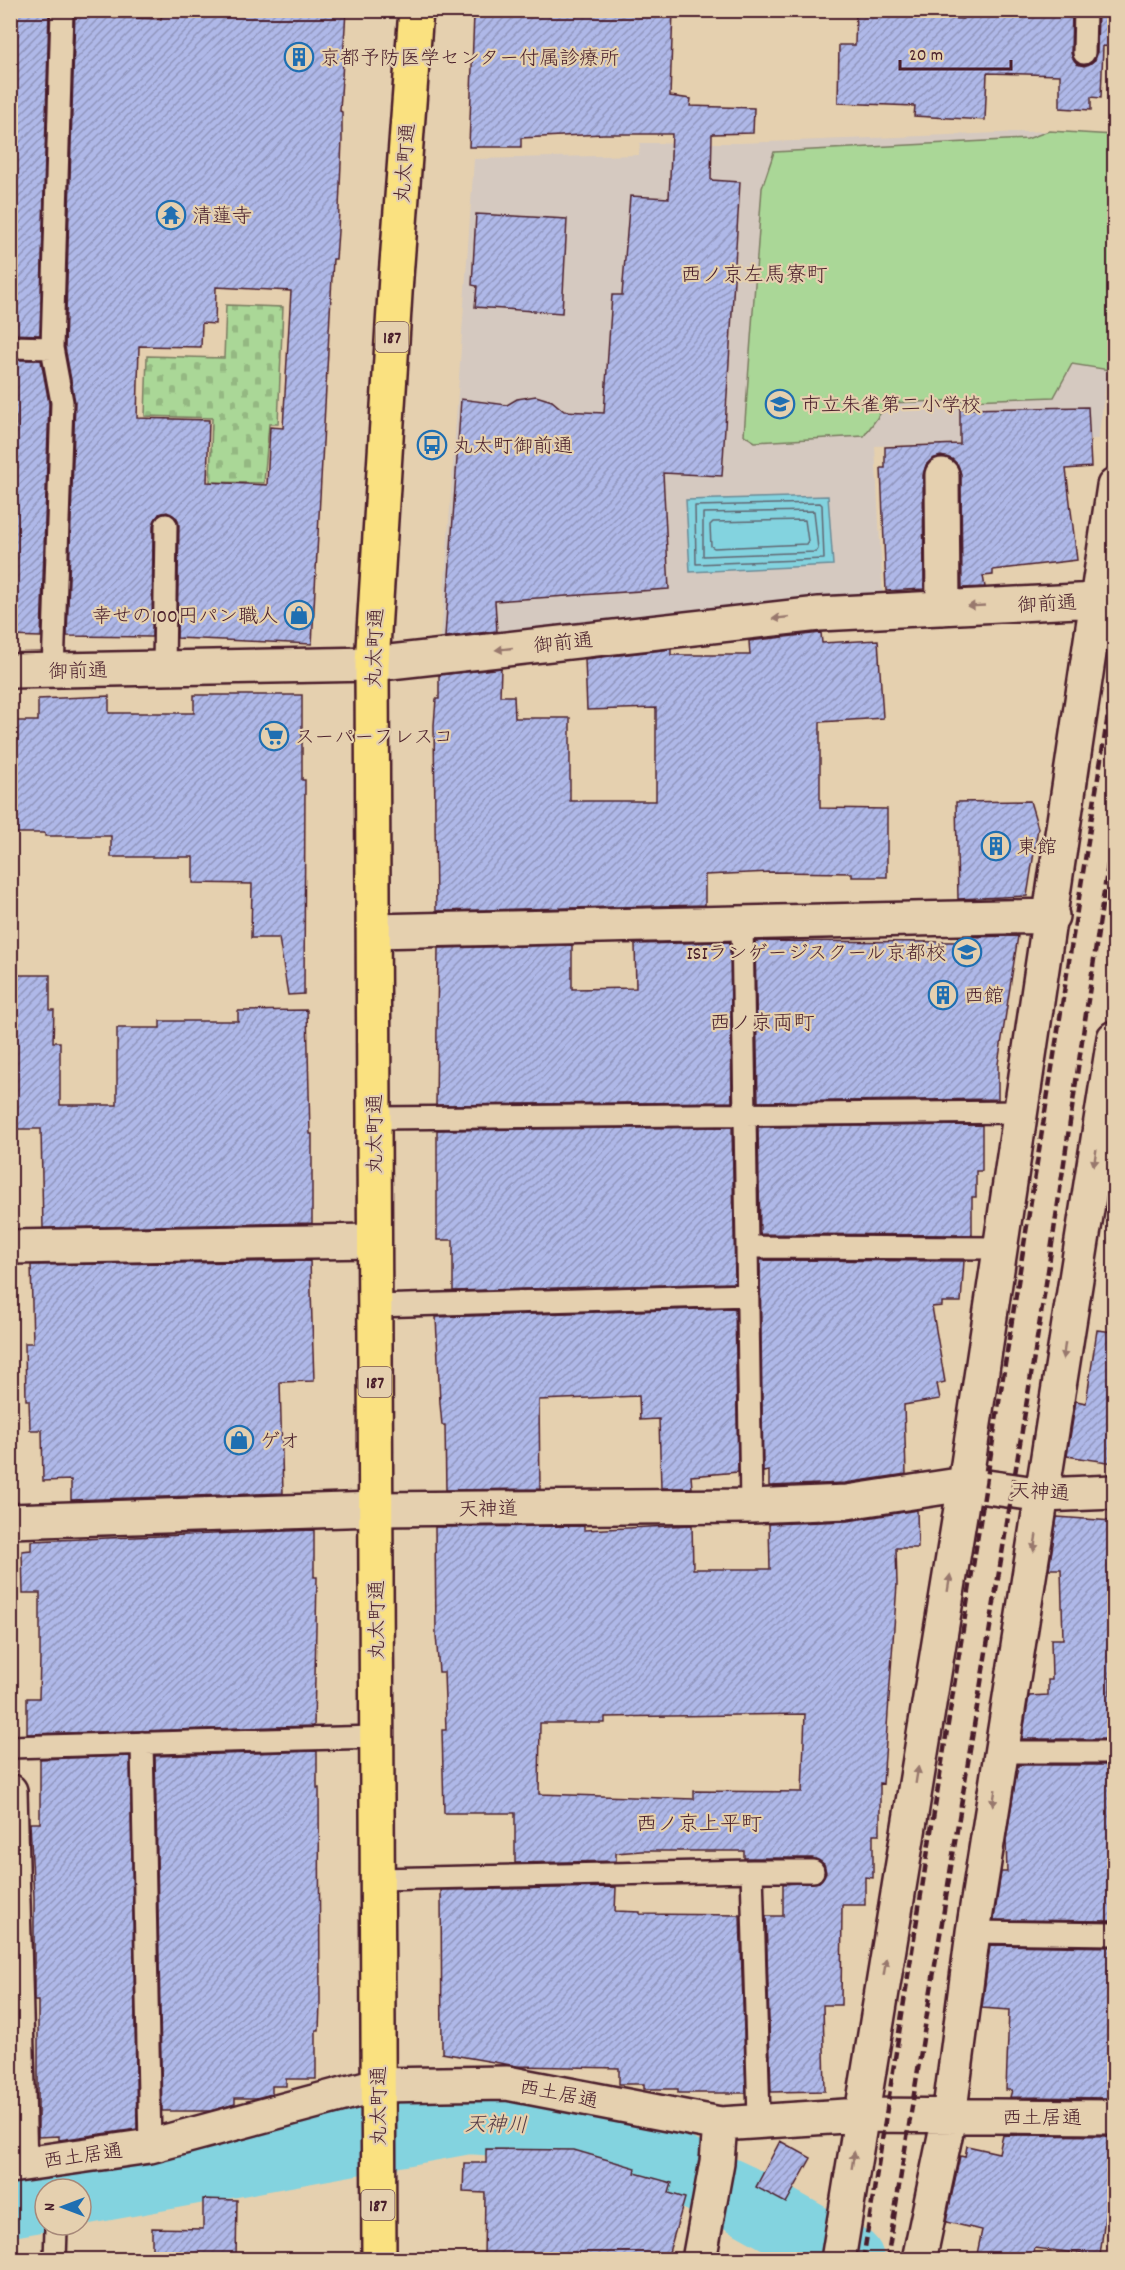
<svg xmlns="http://www.w3.org/2000/svg" width="1125" height="2270" font-family="Dekko,'Klee One',sans-serif">
<defs>
<pattern id="cemetery-stones" width="16" height="16" patternUnits="userSpaceOnUse" patternTransform="scale(1.5)"><rect width="16" height="16" fill="#aad797"/><path d="M2 7V4a2 2 0 0 1 4 0v3zM10 15v-3a2 2 0 0 1 4 0v3z" fill="#94b882"/></pattern>
<pattern id="building-hatch" width="6" height="6" patternUnits="userSpaceOnUse" patternTransform="scale(1.5)"><rect width="6" height="6" fill="#afb8e8"/><path d="M-1 1l2-2M0 6l6-6M5 7l2-2" fill="none" stroke="#9095bc"/></pattern>
</defs>
<rect width="100%" height="100%" fill="#e5d0af"/>
<filter id="ink" filterUnits="userSpaceOnUse"><feTurbulence type="fractalNoise" baseFrequency=".0167" numOctaves="2"/><feDisplacementMap in="SourceGraphic" scale="12" xChannelSelector="R" yChannelSelector="G"/><feConvolveMatrix kernelMatrix="1 2 1 2 8 2 1 2 1" color-interpolation-filters="sRGB"/></filter>
<g filter="url(#ink)">
<path fill="#d5c9c0" d="M1049,131l65,4v197l-16,107 -223,7 8,155 -329,32 -113,6 33,-480 165,-4 1,-12h99z"/>
<path fill="url(#cemetery-stones)" stroke="#7a7b61" stroke-width="1.5" d="M226,305l57,2 -5,117h-9l-5,59 -54,-1 2,-64 -67,-2 2,-60 77,2z"/>
<path fill="#aad797" stroke="#7a7b61" stroke-width="1.5" d="M1049,131l65,4v197l-5,38 -37,-6 -18,33 -166,6 -24,33 -109,6 -11,-7 18,-247 12,-36 253,-13z"/>
<path fill="#83d3df" stroke="#6c8b97" stroke-width="1.5" d="M828,496l5,69 -143,7 -4,-72z"/>
<g fill="none" stroke-linecap="round" stroke-linejoin="round">
<path stroke="#616773" stroke-width="1.5" d="M820,503l2,2 2,54 -128,5 -1,-58z
M814,511l4,38 -2,3 -113,4v-43z
M805,520l3,21 -2,3 -92,4 -3,-2 -1,-21 3,-3z"/>
<path stroke="#83d3df" stroke-width="68" d="M81,2191l387,-71 122,8 148,69 112,63
M10,2203l35,-6"/>
</g>
<path fill="url(#building-hatch)" stroke="#4a1f2b" stroke-width="1.5" fill-rule="evenodd" d="M10,10h39l-9,325 -30,-1z
M75,10h28v7l58,2 1,-9h184l-6,101 2,1v28l-4,91 -2,28h-3l-21,385 -135,-6 2,-113 -2,-7 -10,-6 -8,2 -6,11 -1,112 -85,-1 8,-234 -10,-55zM216,287l75,4 -8,137 -13,-1 -3,58 -60,-3 2,-62 -72,-2 2,-72 62,1 1,-24 13,1z
M476,10h197l-3,86 21,3 -1,7 64,2 -1,25 -41,1 -1,46 29,2 -18,294 -59,-3 6,116 -174,12 2,30 -52,6 16,-238 46,6 10,-6 19,-3 16,5 12,10 40,2 8,-118h10l8,-99 39,2 3,-64h-69l-82,4v9h-52l5,-133z
M856,10h45v6l62,3 1,-8 47,2v-3h61l-1,43 6,11 7,2 11,-6 2,-6 1,-44h16v37l-11,-1 -2,52 -10,-1v13l-31,-2v-33l-73,-2 -2,47 -71,-4 1,-10 -77,-3 1,-58h16z
M476,214l91,5 -5,94 -87,-6 2,-21 -5,-1z
M10,360h31l8,43 -8,234 -31,-1v-160h4l2,-59h-6z
M1088,407l3,60 -25,2 11,91 -84,10v5l-10,1 2,11 -23,1 -1,-114 -3,-9 -6,-6 -11,-3 -9,3 -6,6 -3,10 1,114 -38,2 -5,-123h4v-21l75,-3v-35z
M821,633l1,10 56,-3 5,78 -63,4v86l67,1v68h-35v-4l-80,-1 -67,3v30l-269,6 -2,-186 2,-26h3v-24l62,-7 -1,28h14l1,22h55v83h86v-93l-69,2 -2,-51 86,-10v6h79l-1,-14z
M194,695h108v85h3l-1,214 -16,1 -9,-57h-28l1,-54 -59,-1v-26h-82v-21h-66v-3h-35v-112h28v-22l71,-3v17h85z
M1030,801l8,27 -11,68 -69,3 -2,-97z
M1018,936l-20,128v35l-240,3 -3,-161 204,1v-5z
M730,942l2,160 -296,3 2,-157 134,-3v44l64,-1 -1,-44z
M10,975h40v35h4l-1,32h7v63h57v-77h43v-7h78v-10l69,-1 3,124h2v89l-269,5 -2,-99h-30z
M982,1125v46h-6v26h-4v38l-212,-1 -2,-107z
M732,1127l3,156 -282,8v-51h-16v-110z
M760,1260l204,1 -3,41h-19v4l-10,1 13,75 -8,2 3,15 -36,6 2,69 -61,9 -76,3v-15l-6,1z
M310,1261l4,120 -34,1 3,111 -212,7v-20l-28,1 -1,-51h-12l-1,-30h-3l-1,-57h8l-2,-78z
M735,1308l3,164 -47,4 1,12h-31l-2,-69 -19,1 -1,-24 -100,4 1,89 -94,1 -1,-65h-3l-2,-22 -4,-86z
M1097,1330l17,2v131l-47,-7 9,-55 10,2z
M917,1510l1,38h-22l1,36 -14,200 -3,-1v51h-7v44l-8,-1v28h-23l-1,100h-18l2,86 -54,1 -5,-176h17v-32l36,-2 7,-10 -2,-8 -11,-6h-69v-7h-103l-25,2v8l-101,2v-50h-71l-2,-83h4l-2,-58h-5l-3,-37 -1,-108 149,-1v4l108,-5 1,44h77l-1,-45 79,-3zM805,1714l-3,78 -108,-1v8l-155,-5 1,-71h65v-6z
M1057,1517l55,4 -2,176h4v42h-92l7,-43 19,-1v-15h4l-1,-41h12l-2,-70h-12z
M314,1530v47h3l-3,149 -287,8v-36h12l1,-40v-65h-17l-1,-42 9,-1v-9z
M317,1751v37h2l1,216 -1,26h-3v49h-30v7h-14v8l-16,4h-21v6l-25,7h-48l-7,-355z
M130,1756l7,373 -78,11v-4l-21,1v-136h-4v-104l-4,-74h10v-64z
M1018,1765h96v156l-120,-1 7,-48h6l-1,-32z
M616,1887l-1,24 25,1v2l100,1 6,178h-68v-4h-34v-5h-25v-16l-102,-2 -75,-13 -1,-163z
M990,1945l124,2v151l-104,-1 2,-7h-6l3,-80 -27,-2z
M1003,2135l111,1v57h-6l-8,63 -65,-8 -3,11h-56l6,-29 -36,-8 14,-66 5,1 2,-11 32,7z
M780,2141l31,17 -25,45 -30,-16z
M486,2149l88,1 62,18 -1,5 37,10 -3,10 16,5 -18,61h-183l1,-66 -22,-1 1,-29h22z
M203,2199l34,1 -1,59h-84v-31l51,1z"/>
<g fill="none" stroke-linecap="round" stroke-linejoin="round">
<g stroke="#4a1f2b" stroke-width="26">
<path id="lane" d="M1084,53l1,-43
M10,347l42,1
M164,669l2,-144
M53,671l9,-269 -10,-54 10,-338
M742,922l9,584
M374,1118l648,-6
M747,1247l253,1
M375,1306l373,-11
M142,1743l8,403
M10,1747l366,-10
M1001,1752h113
M752,1871h61
M377,1879l375,-8 7,248
M973,1932l141,2
M55,2260l1,-31"/>
</g>
<g stroke="#4a1f2b" stroke-width="38">
<path id="street" d="M942,475l1,133
M372,664l447,-50 278,-14
M374,931l678,-15
M10,1247l364,-6
M10,1521l365,-12 376,-3 96,-4 118,-18 78,11 71,-3
M10,1791l10,373
M10,2166l140,-20 227,-61 130,-2 213,41 141,-9 253,2
M699,2260l18,-98 3,-38
M838,2260l127,-776 149,-998
M919,2260l30,-143 24,-185 141,-894"/>
</g>
<g stroke="#4a1f2b" stroke-width="38">
<path id="secondary" d="M1097,600l17,1
M10,671l362,-7"/>
</g>
<g stroke="#4a1f2b" stroke-width="38">
<path id="primary" d="M379,2260l-7,-1596 24,-387 20,-267"/>
</g>
<use href="#lane" stroke="#e5d0af" stroke-width="21"/>
<use href="#street" stroke="#e5d0af" stroke-width="33"/>
<use href="#secondary" stroke="#e5d0af" stroke-width="33"/>
<use href="#primary" stroke="#fae180" stroke-width="33"/>
<path stroke="#4a1f2b" stroke-width="4.5" stroke-dasharray="9 4.5" stroke-linecap="butt" d="M863,2260l251,-1583
M887,2260l161,-989 66,-447"/>
</g>
<defs><path id="oneway-solid" d="M-6-.8H1V-3.2L6.5 0L1 3.2V.8H-6Z" transform="scale(1.5)"/></defs>
<g fill="#98786d">
<use href="#oneway-solid" transform="translate(976 606) rotate(177)"/>
<use href="#oneway-solid" transform="translate(781 618) rotate(174)"/>
<use href="#oneway-solid" transform="translate(504 649) rotate(174)"/>
<use href="#oneway-solid" transform="translate(1095 1158) rotate(99)"/>
<use href="#oneway-solid" transform="translate(1064 1351) rotate(98)"/>
<use href="#oneway-solid" transform="translate(1035 1543) rotate(99)"/>
<use href="#oneway-solid" transform="translate(949 1583) rotate(-81)"/>
<use href="#oneway-solid" transform="translate(917 1775) rotate(-81)"/>
<use href="#oneway-solid" transform="translate(994 1798) rotate(99)"/>
<use href="#oneway-solid" transform="translate(885 1967) rotate(-81)"/>
<use href="#oneway-solid" transform="translate(853 2160) rotate(-81)"/>
</g>
</g>
<defs>
<g id="building-ring" transform="scale(1.5)"><circle r="9.5" fill="#e5d0af" stroke="#1f6fb2" stroke-width="1.5"/><path d="M-4-6H4V6H1V3H-1V6H-4ZM-2.5-4.3h1.7v1.8h-1.7ZM.8-4.3h1.7v1.8H.8ZM-2.5-1h1.7V.8h-1.7ZM.8-1h1.7V.8H.8Z" fill="#1f6fb2"/></g>
<g id="temple-ring" transform="scale(1.5)"><circle r="9.5" fill="#e5d0af" stroke="#1f6fb2" stroke-width="1.5"/><path d="M0-6L5-2H3V0L6.5 2.5H4V6H1.5V3h-3V6H-4V2.5H-6.5L-3 0V-2H-5Z" fill="#1f6fb2"/></g>
<g id="school-ring" transform="scale(1.5)"><circle r="9.5" fill="#e5d0af" stroke="#1f6fb2" stroke-width="1.5"/><path d="M0-5L7-2L0 1L-7-2ZM-4 1L0 2.5L4 1V4Q0 6-4 4Z" fill="#1f6fb2"/></g>
<g id="bus-ring" transform="scale(1.5)"><circle r="9.5" fill="#e5d0af" stroke="#1f6fb2" stroke-width="1.5"/><path d="M-5-6H5V4H4V6H2V4H-2V6H-4V4H-5ZM-3.5-4V0h7V-4ZM-3.5 1.2v1.5H-2V1.2ZM2 1.2v1.5H3.5V1.2Z" fill="#1f6fb2"/></g>
<g id="shop-ring" transform="scale(1.5)"><circle r="9.5" fill="#e5d0af" stroke="#1f6fb2" stroke-width="1.5"/><path d="M-5-2.5h2.3a2.7 3.5 0 0 1 5.4 0H5L5.5 6h-11ZM-1.5-2.5h3a1.5 2.3 0 0 0-3 0Z" fill="#1f6fb2"/></g>
<g id="supermarket-ring" transform="scale(1.5)"><circle r="9.5" fill="#e5d0af" stroke="#1f6fb2" stroke-width="1.5"/><path d="M-6-5.5h2.5l.6 2H6L4.5 2H-2.5L-4.4-4H-6ZM-1.5 3.2a1.3 1.3 0 1 0 .1 0ZM3 3.2a1.3 1.3 0 1 0 .1 0Z" fill="#1f6fb2"/></g>
</defs>
<g fill-rule="evenodd">
<use href="#building-ring" x="299" y="57"/>
<use href="#temple-ring" x="171" y="215"/>
<use href="#school-ring" x="780" y="404"/>
<use href="#bus-ring" x="432" y="445"/>
<use href="#shop-ring" x="299" y="615"/>
<use href="#supermarket-ring" x="274" y="736"/>
<use href="#building-ring" x="996" y="846"/>
<use href="#school-ring" x="967" y="952"/>
<use href="#building-ring" x="943" y="995"/>
<use href="#shop-ring" x="239" y="1440"/>
</g>
<g text-anchor="middle" stroke-width="4.5" stroke-linejoin="round" paint-order="stroke">
<g fill="#e5d0af" stroke="#785453" stroke-width="1.5">
<rect x="375.5" y="322" width="33" height="30" rx="4.5"/>
<rect x="358.5" y="1367" width="33" height="30" rx="4.5"/>
<rect x="361.5" y="2190" width="33" height="30" rx="4.5"/>
</g>
<g font-size="18" font-weight="bold" fill="#4a1f2b">
<text x="392" y="343">187</text>
<text x="375" y="1388">187</text>
<text x="378" y="2211">187</text>
</g>
<g font-size="20" fill="#4a1f2b" stroke="#e5d0af" text-anchor="start">
<text x="320" y="64">京都予防医学センター付属診療所</text>
<text x="192" y="222">清蓮寺</text>
<text x="801" y="411">市立朱雀第二小学校</text>
<text x="453" y="452">丸太町御前通</text>
<text x="278" y="622" text-anchor="end">幸せの100円パン職人</text>
<text x="295" y="743">スーパーフレスコ</text>
<text x="1017" y="853">東館</text>
<text x="946" y="959" text-anchor="end">ISIランゲージスクール京都校</text>
<text x="964" y="1002">西館</text>
<text x="260" y="1447">ゲオ</text>
</g>
<g font-size="20" fill="#4a1f2b" stroke="#e5d0af">
<text transform="translate(404 163) rotate(-86)" y="7">丸太町通</text>
<text transform="translate(1047 603) rotate(-3)" y="7">御前通</text>
<text transform="translate(563 642) rotate(-6)" y="7">御前通</text>
<text transform="translate(374 648) rotate(-88)" y="7">丸太町通</text>
<text transform="translate(78 670) rotate(-1)" y="7">御前通</text>
<text transform="translate(374 1134) rotate(-90)" y="7">丸太町通</text>
<text transform="translate(1040 1491) rotate(3)" y="7">天神通</text>
<text transform="translate(488 1508) rotate(-1)" y="7">天神道</text>
<text transform="translate(376 1620) rotate(-90)" y="7">丸太町通</text>
<text transform="translate(559 2093) rotate(11)" y="7">西土居通</text>
<text transform="translate(378 2106) rotate(-90)" y="7">丸太町通</text>
<text x="1042" y="2124">西土居通</text>
<text transform="translate(83 2155) rotate(-8)" y="7">西土居通</text>
</g>
<g font-size="21" fill="#4a1f2b" stroke="#e5d0af">
<text x="754" y="281">西ノ京左馬寮町</text>
<text x="762" y="1029">西ノ京両町</text>
<text x="699" y="1830">西ノ京上平町</text>
</g>
<g font-size="21" font-style="italic" fill="#533a46" stroke="#e5d0af">
<text transform="translate(496 2124) rotate(1)" y="7">天神川</text>
</g>
</g>
<rect width="1125" height="2270" fill="none" stroke="#e5d0af" stroke-width="36"/>
<rect x="18" y="18" width="1089" height="2234" fill="none" stroke="#4a1f2b" stroke-width="2" filter="url(#ink)"/>
<g transform="translate(63 2207) rotate(270)"><circle r="28" fill="#e5d0af" stroke="#a7897a" stroke-width="1.5"/>
<path d="M0-4.5L10 22L0 15L-10 22Z" fill="#1f6fb2"/>
<text y="-9" font-size="16" font-weight="bold" text-anchor="middle" fill="#4a1f2b">N</text>
</g>
<path d="M900 60v9h111v-9" fill="none" stroke="#4a1f2b" stroke-width="3"/>
<text x="909" y="60" font-size="18" fill="#4a1f2b" stroke="#e5d0af" stroke-width="4.5" paint-order="stroke">20 m</text>
</svg>
